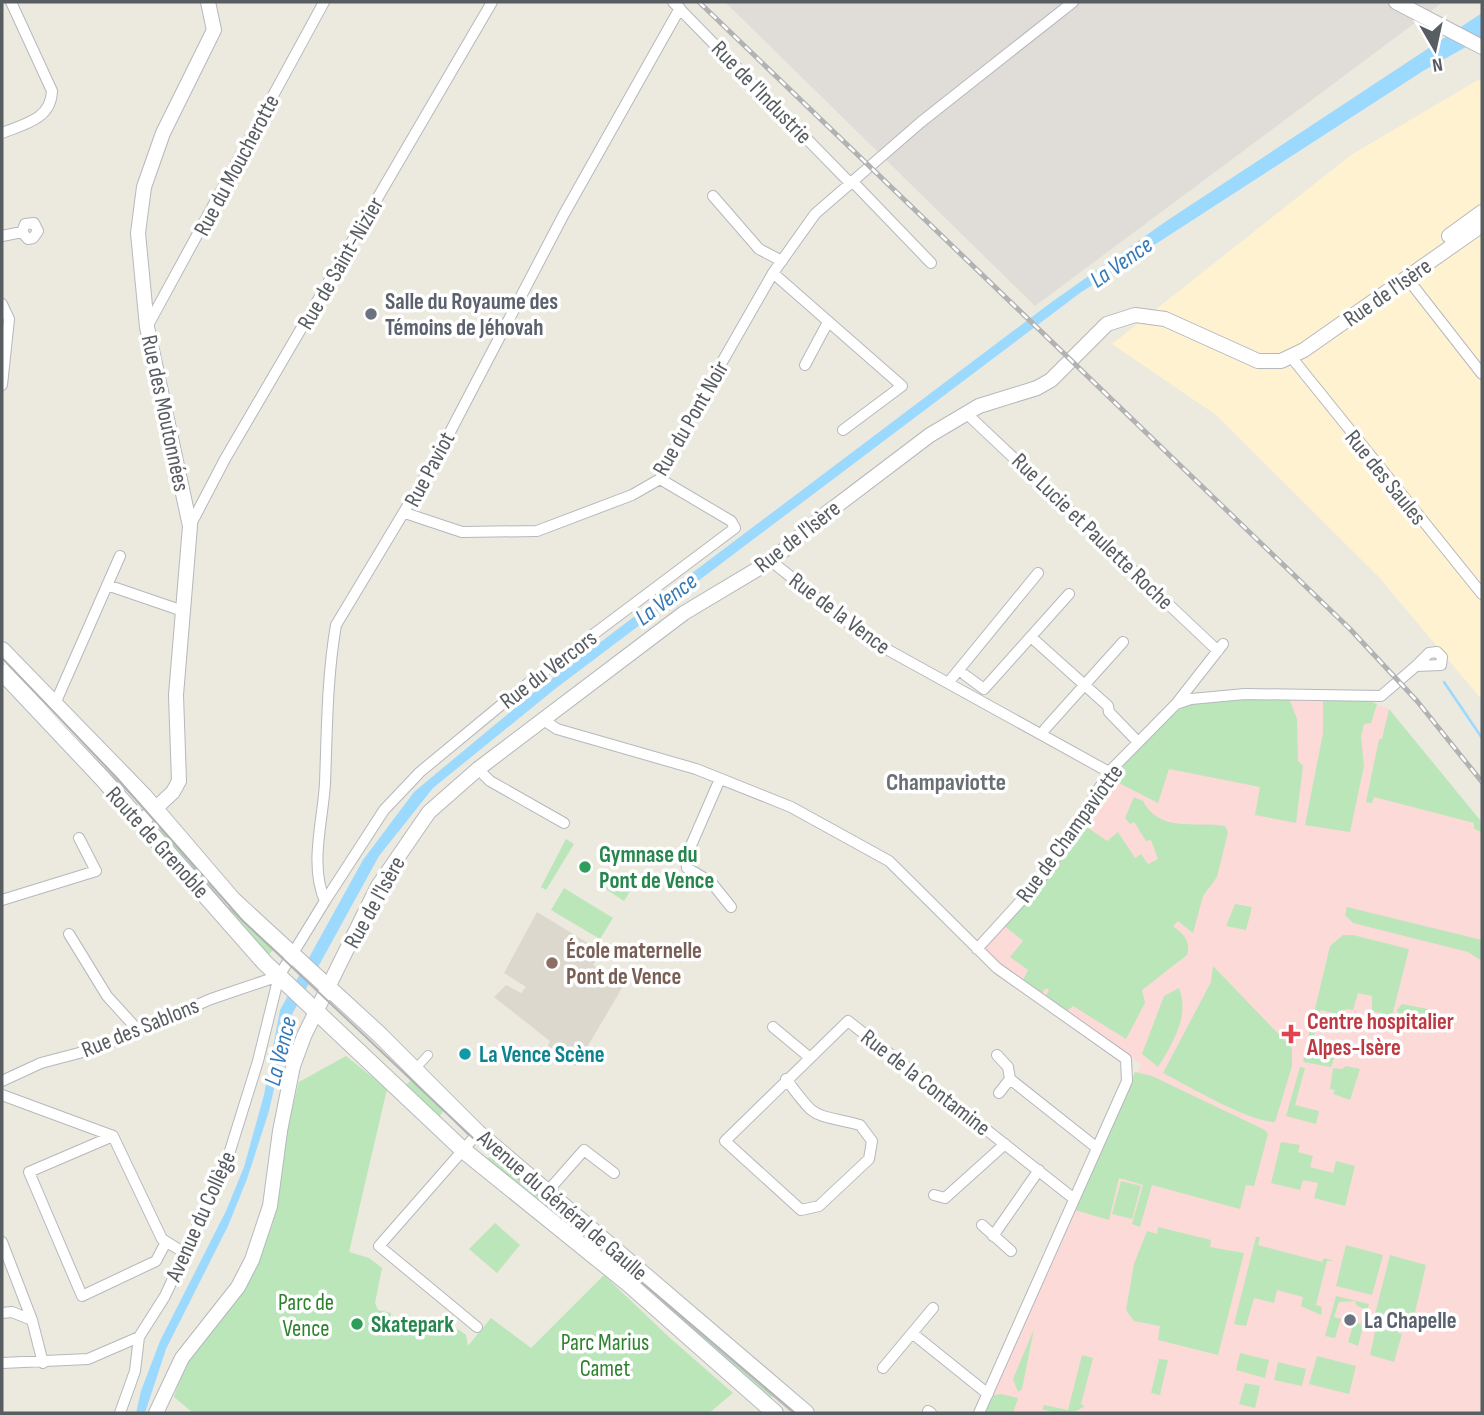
<svg xmlns="http://www.w3.org/2000/svg" width="1484" height="1415" font-family="'Sofia Sans Condensed',sans-serif">
<rect width="100%" height="100%" fill="#ece9df"/>
<path fill="#fff2d1" d="M1478,80l4,1v619l-103,-123 -163,-162 -104,-71 239,-189z"/>
<path fill="#e0dcd7" d="M725,2h718l-408,304z"/>
<path fill="#dcd8ce" d="M537,912l64,39 -8,14 32,18 -49,83 -29,-18 3,-7 -56,-44 12,-12 15,8 5,-6 -22,-14z"/>
<path fill="#fcdad8" d="M1364,699l25,10 93,114v590h-498l157,-349 -126,-87 -31,-29 84,-98 49,-79 61,-61 30,-9z"/>
<path fill="#bbe6b9" d="M1289,698l8,21 1,42 5,5 -7,57 -41,-8 5,-28 -91,-18 -11,34 -45,-23 12,-17 53,-53 13,-6 38,-5z
M1364,699l13,5 -6,19 -7,1 -3,13 3,29 -14,66 -45,-7 18,-92v-33z
M1389,709l91,111 2,12 -8,-3v-6l-100,-26 -2,6 -6,-1 13,-63h3z
M1134,797l9,4c17,32 51,20 82,25l3,6 -11,45 -14,19 -10,37 -15,-12 -5,5c11,8 18,15 14,29l-45,35 3,13 -19,36 -53,-33 -7,6 -21,-15 4,-7 -3,-2 -5,6 -19,-12 6,-12 -18,-13 13,-16 -21,-17 43,-43 39,-56 23,16 11,-9 17,26 6,-4 7,10 10,-5 -7,-19 -5,1 -12,-19 -4,2 -5,-6z
M162,827l116,119 -11,10 -111,-124z
M566,839l8,5 -28,46 -5,-3z
M609,875l22,15 -7,11 -23,-15z
M564,888l49,30 -13,21 -49,-29z
M1235,904l17,3 -6,23 -20,-4z
M1347,907l135,33v21l-14,-9 -115,-29 -8,-8z
M1343,935h10l56,14 -17,67 -20,-5v-15l-14,-3 -5,17 -8,-1 -3,12 -5,-1v-6l-16,-4 -3,8 -5,-1 17,-71z
M1213,966l79,82v18l-17,56c-26,0 -87,-36 -112,-49l48,-91z
M1179,988c11,27 -6,55 -21,79l-16,-13 22,-58z
M1402,1004l26,5 -5,23 -24,-15 -2,-7z
M1310,1028h6l-2,8 11,2 5,15 5,3 -4,11 -28,-5z
M346,1056l41,33 -38,163 20,6 13,10 -7,35 3,7 13,3v10c30,9 46,-10 75,12l2,11 23,-28 40,30 73,-73 66,63 63,55 -24,20h-516l-19,-16 8,-25 22,-37 48,-64 21,-47 13,-93 13,-49z
M1346,1066l14,3 -10,31 -17,-6 2,-4 -5,-1 3,-21 9,1z
M1300,1067l5,1 -10,37 24,6 -3,13 -30,-8z
M1135,1072l17,4 113,54 3,4 -14,52 -8,-1 -6,24 -88,-24 -12,42 -8,-3 11,-39 -24,-7 -10,42 -34,-10z
M416,1075l30,33 -8,10 -35,-30z
M1281,1142l19,3 -2,7 15,4 -3,11 23,6 3,-12 19,5 -10,40 -31,-8 4,-15 -15,-3 -3,10 -29,-7z
M494,1152l77,66 -7,9 -79,-65z
M1121,1181l20,5 -9,33 -20,-5z
M576,1222l200,170 -8,9 -200,-169z
M495,1223l25,22 -23,28 -28,-24z
M1158,1227l53,13 -1,7 34,6 -26,102 -60,-15 2,-14 -26,-5 -8,-11 8,-46 13,-33 10,3z
M1256,1237h4l-2,8 64,17 2,-4 10,3h-7l-11,44 6,2 -1,8 -20,-9 2,-9 -26,-7 -3,13 -20,-5 -8,28 -12,-2z
M1346,1245l37,10 -11,40 -36,-9z
M1390,1255l36,10 -13,56 -4,-1 -2,8h-8l-1,5 4,1 -8,28 -24,-7 6,-27 10,3 2,-5 -15,-4z
M1336,1296l33,8 -11,42 -10,-4 6,-20 7,2 2,-16 -6,-2 -2,-5 -16,1 -5,15 7,2 -6,19 -10,-2z
M1034,1329l-12,60 -4,3 -5,-13z
M1240,1353l29,7 -4,18 -29,-8z
M1082,1355l11,3 -12,46 4,2c-14,9 -26,9 -43,3l2,-4 24,5z
M1317,1356l39,10 -7,28 -40,-10z
M1159,1359l9,1 -8,35 -9,-2z
M1278,1362l28,7 -4,17 -28,-6z
M1245,1383l15,3 -5,22 -16,-4z
M1001,1394l17,4 -5,15h-29l10,-18z"/>
<path fill="#9cd9ff" d="M1482,13v25l-59,33 -343,222 -525,396 -122,99 -54,68 -89,162 -21,93 -22,68 -19,47 -62,123 -21,64h-9l5,-22 19,-50 66,-130 18,-44 20,-72 16,-85 83,-150 51,-68 119,-99 516,-389 116,-82z"/>
<g fill="none" stroke-linecap="round" stroke-linejoin="round">
<path stroke="#9cd9ff" stroke-width="2.5" d="M1444,682l38,56"/>
<g stroke="#b5b8bd" stroke-width="10">
<path id="pedestrian" d="M419,1065l9,-10"/>
</g>
<g stroke="#b5b8bd" stroke-width="12">
<path id="minor" d="M673,2l177,181
M2,133c23,-9 49,-14 50,-42l-41,-89
M852,181l79,82
M713,196l46,53 23,12
M2,236l20,-4 6,7 5,-1 5,-7 -4,-8 -9,1 -3,8
M773,273l129,113 -59,44
M1407,278l75,96
M2,304l7,15 -7,66
M147,327l177,-325
M1292,358l190,236
M805,365l23,-43
M966,413l252,238
M405,513l57,19 75,-1 95,-36 28,-16 26,-54 87,-152 42,-59 106,-92 152,-120
M190,526l35,-67 267,-457
M771,561l99,79 239,132
M107,585l76,26
M1031,637l77,69 1,6 29,30
M965,675l19,14 85,-95
M948,683l90,-110
M1176,704l47,-60
M54,706l66,-150
M542,719l15,10 139,40 95,38 98,54 108,107 129,91 1,22 -148,332
M1045,729l78,-87
M478,769l12,12 74,42
M720,779l-34,78 1,11 24,14 20,25
M2,900l94,-29 -17,-33
M325,901l59,-91 36,-38 98,-81 217,-163 -4,-7 -71,-42
M69,934l38,62 30,33
M977,949l62,-68 28,-39 42,-70 67,-68 15,-5 54,-5 136,2 35,-30 25,-1 1,-8 -5,-5 -8,1 -13,13
M773,1027l36,30
M997,1055l11,12 2,12 -11,14
M786,1079c32,43 24,33 74,46l12,16 -3,18 -50,47 -18,4 -76,-69 123,-120 225,177
M1010,1079l87,69
M2,1081l39,-18 57,-15 113,-49 68,-23
M2,1095l111,41 49,103 21,13
M113,1136l-84,36 53,124 74,-35 9,-17
M547,1192l37,-42 30,23
M934,1195l11,3 60,-54
M982,1225l29,26
M993,1236l46,-66
M2,1242l30,78
M2,1313l10,-1 20,8 11,43
M477,1327l-98,-81 99,-113
M912,1333l76,61
M2,1363l86,-4 51,-22 26,-41 60,-129 33,-106 21,-85 46,-75c-16,-36 -2,-80 0,-118 2,-53 2,-106 11,-158l101,-168 127,-243 116,-206
M883,1368l50,-60
M928,1411l3,2
M120,1413l15,-42 4,-34"/>
</g>
<g stroke="#b5b8bd" stroke-width="16">
<path id="tertiary" d="M1396,2l86,45
M1449,236l33,-24
M140,823l33,-31 6,-11 -3,-86 14,-169 -43,-199 -9,-94 6,-46 19,-54 51,-103 -6,-28
M156,1413l26,-55 56,-71 14,-27 18,-54 10,-75 13,-65 11,-30 74,-150 51,-74 49,-43 206,-156 87,-52 56,-48 103,-78 49,-29 58,-18 14,-8 56,-56 28,-9 30,4 93,42h23l23,-11 178,-125"/>
</g>
<g stroke="#b5babf" stroke-width="18">
<path id="secondary" d="M2,650l142,146 89,104 147,135 98,98 328,280
M2,672l100,106 163,185 198,187 166,134 146,129"/>
</g>
<use href="#pedestrian" stroke="#fff" stroke-width="8"/>
<use href="#minor" stroke="#fff" stroke-width="10"/>
<use href="#tertiary" stroke="#fff" stroke-width="14"/>
<use href="#secondary" stroke="#fff" stroke-width="16"/>
<path stroke="#b1b2b2" stroke-width="2" d="M2,658l114,119 126,143 34,32 199,188 320,273"/>
<g stroke="#b1b2b2" stroke-width="5">
<path id="rail" d="M699,2l651,627 67,72 65,81"/>
</g>
<use href="#rail" stroke="#fff" stroke-width="2.5" stroke-dasharray="8" stroke-linecap="butt"/>
</g>
<g fill="#6b7280" stroke="#fff" stroke-width="2.5">
<circle cx="371" cy="314" r="7"/>
<circle cx="1350" cy="1320" r="7"/>
</g>
<g fill="#2e9e5b" stroke="#fff" stroke-width="2.5">
<circle cx="585" cy="867" r="7"/>
<circle cx="357" cy="1324" r="7"/>
</g>
<circle fill="#8d6e63" stroke="#fff" stroke-width="2.5" cx="552" cy="963" r="7"/>
<path fill="#e0444e" stroke="#fff" stroke-width="2.5" d="M1287.5 1023.5h7v7h7v7h-7v7h-7v-7h-7v-7h7z"/>
<circle fill="#0f9aa8" stroke="#fff" stroke-width="2.5" cx="465" cy="1054" r="7"/>
<g text-anchor="middle" stroke-width="7" stroke-linejoin="round" paint-order="stroke">
<g font-size="23" fill="#585d61" stroke="#fff">
<text transform="translate(762 92) rotate(46)" y="8">Rue de l'Industrie</text>
<text transform="translate(236 165) rotate(-62)" y="8">Rue du Moucherotte</text>
<text transform="translate(340 263) rotate(-60)" y="8">Rue de Saint-Nizier</text>
<text transform="translate(1387 292) rotate(-35)" y="8">Rue de l'Isère</text>
<text transform="translate(166 413) rotate(78)" y="8">Rue des Moutonnées</text>
<text transform="translate(690 418) rotate(-60)" y="8">Rue du Pont Noir</text>
<text transform="translate(429 469) rotate(-62)" y="8">Rue Paviot</text>
<text transform="translate(1386 477) rotate(51)" y="8">Rue des Saules</text>
<text transform="translate(1093 531) rotate(44)" y="8">Rue Lucie et Paulette Roche</text>
<text transform="translate(797 536) rotate(-38)" y="8">Rue de l'Isère</text>
<text transform="translate(840 613) rotate(37)" y="8">Rue de la Vence</text>
<text transform="translate(548 669) rotate(-37)" y="8">Rue du Vercors</text>
<text transform="translate(1069 833) rotate(-54)" y="8">Rue de Champaviotte</text>
<text transform="translate(158 842) rotate(48)" y="8">Route de Grenoble</text>
<text transform="translate(374 902) rotate(-61)" y="8">Rue de l'Isère</text>
<text transform="translate(140 1027) rotate(-22)" y="8">Rue des Sablons</text>
<text transform="translate(926 1082) rotate(38)" y="8">Rue de la Contamine</text>
<text transform="translate(563 1205) rotate(41)" y="8">Avenue du Général de Gaulle</text>
<text transform="translate(200 1216) rotate(-66)" y="8">Avenue du Collège</text>
</g>
<g font-size="23" font-weight="bold" fill="#5b616d" stroke="#fff" text-anchor="start">
<text x="385" y="309">Salle du Royaume des<tspan x="385" dy="26">Témoins de Jéhovah</tspan></text>
<text x="1364" y="1328">La Chapelle</text>
</g>
<g font-size="23" font-weight="bold" fill="#27864d" stroke="#fff" text-anchor="start">
<text x="599" y="862">Gymnase du<tspan x="599" dy="26">Pont de Vence</tspan></text>
<text x="371" y="1332">Skatepark</text>
</g>
<g font-size="23" font-weight="bold" fill="#785e54" stroke="#fff" text-anchor="start">
<text x="566" y="958">École maternelle<tspan x="566" dy="26">Pont de Vence</tspan></text>
</g>
<g font-size="23" font-weight="bold" fill="#be3a42" stroke="#fff" text-anchor="start">
<text x="1307" y="1029">Centre hospitalier<tspan x="1307" dy="26">Alpes-Isère</tspan></text>
</g>
<g font-size="23" font-weight="bold" fill="#0d838f" stroke="#fff" text-anchor="start">
<text x="479" y="1062">La Vence Scène</text>
</g>
<g font-size="23" fill="#2e822e" stroke="#fff">
<text x="306" y="1310">Parc de<tspan x="306" dy="26">Vence</tspan></text>
<text x="605" y="1350">Parc Marius<tspan x="605" dy="26">Camet</tspan></text>
</g>
<g font-size="24" font-style="italic" fill="#357ab6" stroke="#fff">
<text transform="translate(1121 262) rotate(-35)" y="8">La Vence</text>
<text transform="translate(666 599) rotate(-37)" y="8">La Vence</text>
<text transform="translate(280 1051) rotate(-76)" y="8">La Vence</text>
</g>
<g font-size="24" font-weight="bold" fill="#696f73" stroke="#fff">
<text x="946" y="790">Champaviotte</text>
</g>
</g>
<rect width="1484" height="1415" fill="none" stroke="#585d61" stroke-width="7"/>
<g transform="translate(1435 49) rotate(171)" stroke="#ffffff" stroke-width="5" paint-order="stroke">
<path d="M0-5L12 26L0 18L-12 26Z" fill="#585d61"/>
<text y="-10" font-size="19" font-weight="bold" text-anchor="middle" fill="#585d61">N</text>
</g>
</svg>
